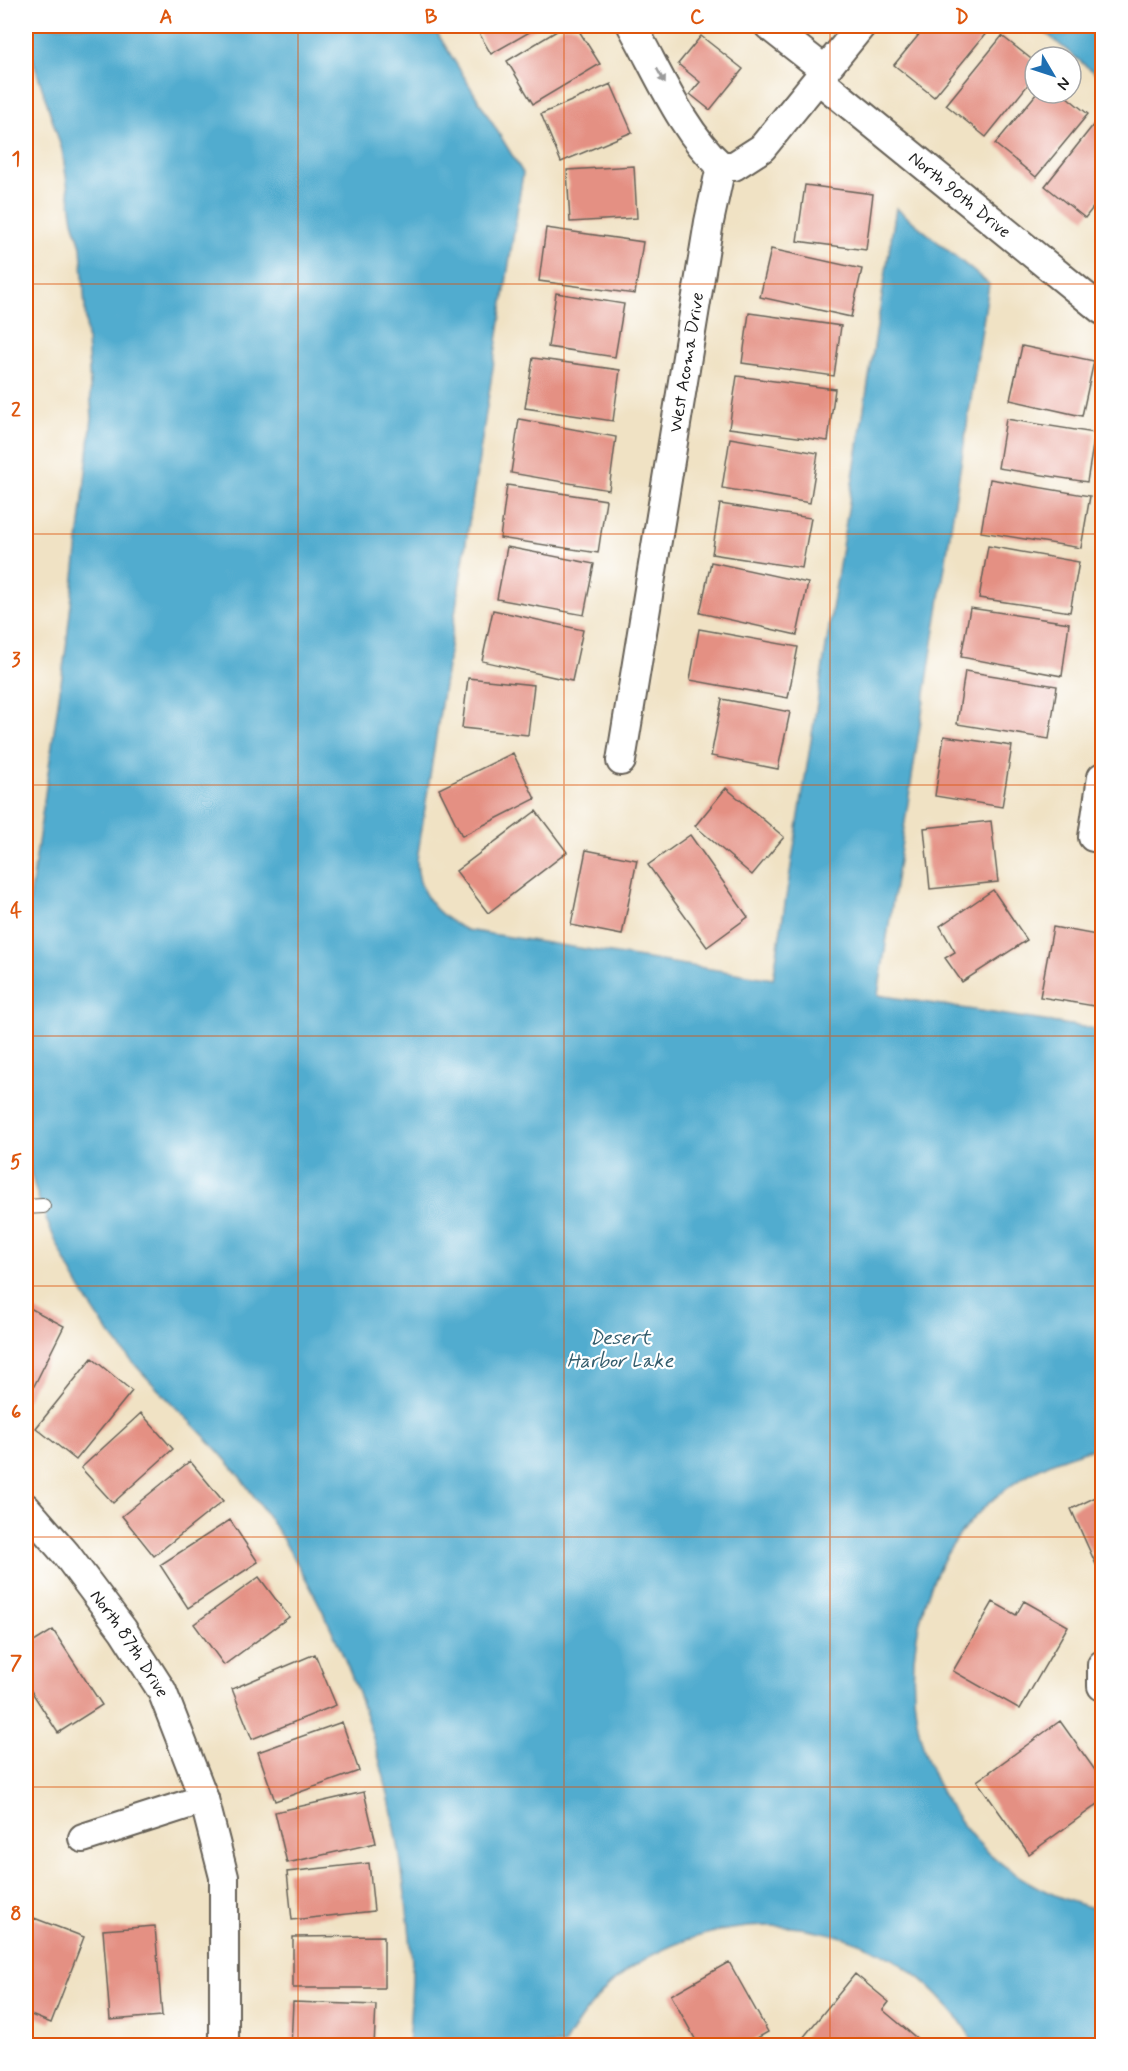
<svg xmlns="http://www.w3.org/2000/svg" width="1128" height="2071" font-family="Mynerve,sans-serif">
<rect width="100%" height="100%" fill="#fff"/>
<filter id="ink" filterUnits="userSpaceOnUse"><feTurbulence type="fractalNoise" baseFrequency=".0167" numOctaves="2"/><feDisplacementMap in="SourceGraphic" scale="12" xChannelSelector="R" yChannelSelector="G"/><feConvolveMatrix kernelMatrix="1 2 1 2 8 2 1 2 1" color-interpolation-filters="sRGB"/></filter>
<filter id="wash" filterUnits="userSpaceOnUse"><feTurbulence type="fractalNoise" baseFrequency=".008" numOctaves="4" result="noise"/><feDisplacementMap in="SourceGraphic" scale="24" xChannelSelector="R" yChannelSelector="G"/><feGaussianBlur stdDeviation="1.35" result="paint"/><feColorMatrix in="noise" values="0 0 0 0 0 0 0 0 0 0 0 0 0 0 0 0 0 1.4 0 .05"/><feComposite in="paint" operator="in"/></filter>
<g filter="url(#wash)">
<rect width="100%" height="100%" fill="#f0e2c4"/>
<path fill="#51accf" stroke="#366476" stroke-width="1.5" d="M26,26h407l90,147 -106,687c0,34 20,56 49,70l307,49 123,-771 93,76 -111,711 224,35v417c-251,52 -252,408 0,463v135h-127c-65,-120 -221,-152 -335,-83 -32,19 -58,52 -76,83h-156c2,-25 4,-50 4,-75 0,-25 -4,-51 -7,-76 -17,-151 -71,-290 -162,-413 -33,-44 -77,-80 -113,-122 -45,-51 -94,-143 -104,-210v-223l40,-278 26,-230 -11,-172 -8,-25 -11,-71 -36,-112z
M1037,26h65v53z"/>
<g id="blocks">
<path fill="#e49083" d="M475,26h65l-49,28z
M565,26h11l24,38 -67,40 -26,-43z
M926,26h66l-58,71 -40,-32z
M701,36l42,33 -33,41 -20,-16 10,-12 -22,-18z
M1002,36l33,26v14l-49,61 -40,-32z
M611,84l21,48 -71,30 -20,-48z
M1037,93h25l26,21 -52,63 -41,-33z
M1102,114v82l-17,22 -40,-32z
M634,166l3,52 -67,4 -3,-52z
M805,185l68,9 -7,56 -69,-9z
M546,228l97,14 -8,52 -96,-13z
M771,249l91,20 -11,48 -91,-20z
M556,293l68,11 -9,53 -67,-10z
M749,313l92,13 -7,50 -92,-13z
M1022,346l72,15 -12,55 -72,-16z
M533,358l87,12 -7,51 -88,-13z
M737,376l98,13 -7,52 -99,-13z
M519,419l97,18 -7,53 -98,-17z
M1006,419l89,14 -8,49 -89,-14z
M730,438l88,15 -8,50 -88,-15z
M990,479l100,17 -9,52 -100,-16z
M507,485l99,15 -8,53 -98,-15z
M720,504l91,14 -9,50 -90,-14z
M988,546l91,16 -9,50 -91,-14z
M507,547l87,17 -10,51 -87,-16z
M711,562l97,21 -11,52 -97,-22z
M970,608l99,15 -7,53 -101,-19z
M493,610l90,20 -11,51 -90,-20z
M699,629l99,18 -10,51 -98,-18z
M965,671l92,15 -8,53 -92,-15z
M468,678l66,7 -6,50 -66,-7z
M722,699l68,13 -12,57 -67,-13z
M944,736l68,10 -10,61 -67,-11z
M513,753l22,46 -73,37 -23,-47z
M726,788l58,49 -32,38 -57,-49z
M536,811l31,41 -79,61 -32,-42z
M991,821l7,61 -68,7 -6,-61z
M690,835l58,82 -41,30 -59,-82z
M586,850l51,10 -15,75 -51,-10z
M993,890l34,50 -65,42 -17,-24 10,-6 -15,-26z
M1053,927l49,9v21l-8,49 -54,-9z
M26,1306l38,20 -38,76z
M92,1358l40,33 -56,69 -40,-32z
M141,1413l32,36 -60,54 -32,-35z
M190,1461l33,40 -69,55 -32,-40z
M1102,1494v84l-31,-69z
M230,1520l28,42 -70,46 -28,-43z
M259,1577l30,40 -65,48 -30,-41z
M1024,1601l44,25 -48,83 -67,-38 40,-69 23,13z
M53,1630l49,75 -44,28 -32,-50v-36z
M315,1654l21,51 -84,34 -20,-50z
M1060,1721l42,59v21l-73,53 -52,-73z
M342,1722l17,49 -84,30 -17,-49z
M364,1792l12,51 -89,20 -12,-51z
M369,1863l5,48 -82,9 -5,-48z
M34,1918l50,19 -33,86 -25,-10v-73z
M155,1926l7,90 -52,4 -7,-90z
M384,1936v52h-91v-51z
M729,1962l39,70 -25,14h-44l-28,-51z
M855,1974l34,28 -6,8 37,31 -3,5 -119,-2z
M293,2002l83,3 -2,41h-83z"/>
</g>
</g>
<g filter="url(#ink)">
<use href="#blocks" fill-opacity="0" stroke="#666157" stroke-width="1.5"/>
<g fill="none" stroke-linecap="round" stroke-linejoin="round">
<g stroke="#666157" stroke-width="16">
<path id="service" d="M26,1207l17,-1"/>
</g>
<g stroke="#666157" stroke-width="32">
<g id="minor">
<path d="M632,26c26,46 50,105 89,140"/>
<path d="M769,26l56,44"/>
<path id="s1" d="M818,79l284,231"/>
<path id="s2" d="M621,761l88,-539 12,-56h13l28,-18 99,-122"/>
<path d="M1093,837l9,-60"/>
<path id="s3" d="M26,1508l40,46 57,76 39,61 42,108 20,78v169"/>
<path d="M1102,1665v21"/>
<path d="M83,1838l121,-39"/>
</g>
</g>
<use href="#service" stroke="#fff" stroke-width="14"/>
<use href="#minor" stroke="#fff" stroke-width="28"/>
</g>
<defs><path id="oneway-solid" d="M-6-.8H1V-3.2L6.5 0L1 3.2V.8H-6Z" transform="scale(1.5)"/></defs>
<use fill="#999" href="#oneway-solid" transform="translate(661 76) rotate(61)"/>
</g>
<path fill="none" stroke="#de560d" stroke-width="1.5" stroke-opacity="0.55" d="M298,26v2020M564,26v2020M830,26v2020M26,284h1076M26,534h1076M26,785h1076M26,1036h1076M26,1286h1076M26,1537h1076M26,1787h1076"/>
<g text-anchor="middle" stroke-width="4.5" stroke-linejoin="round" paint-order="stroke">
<g font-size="18" fill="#1c1c1c" stroke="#fff">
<text dy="6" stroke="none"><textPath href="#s1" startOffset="183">North 90th Drive</textPath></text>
<text dy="6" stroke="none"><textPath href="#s2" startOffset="404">West Acoma Drive</textPath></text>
<text dy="6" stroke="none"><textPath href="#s3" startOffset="171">North 87th Drive</textPath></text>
</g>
<g font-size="20" font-style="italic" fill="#345d6d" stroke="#fff">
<text x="620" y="1344">Desert<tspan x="620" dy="23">Harbor Lake</tspan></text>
</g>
</g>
<rect width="1128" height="2071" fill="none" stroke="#fff" stroke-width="66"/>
<g transform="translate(1053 75) rotate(129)"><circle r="28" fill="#ffffff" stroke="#a4a4a4" stroke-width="1.5"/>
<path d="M0-4.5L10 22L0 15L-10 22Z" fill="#1f6fb2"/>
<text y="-9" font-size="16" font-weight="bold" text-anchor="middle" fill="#1c1c1c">N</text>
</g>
<rect x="33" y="33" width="1062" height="2005" fill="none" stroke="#de560d" stroke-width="2"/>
<g font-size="20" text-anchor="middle" font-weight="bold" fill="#de560d">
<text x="166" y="23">A</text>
<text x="431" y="23">B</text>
<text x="697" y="23">C</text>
<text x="962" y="23">D</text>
<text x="16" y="165">1</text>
<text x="16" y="416">2</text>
<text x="16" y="666">3</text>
<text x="16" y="917">4</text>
<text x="16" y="1168">5</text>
<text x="16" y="1418">6</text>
<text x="16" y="1669">7</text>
<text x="16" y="1920">8</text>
</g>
</svg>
